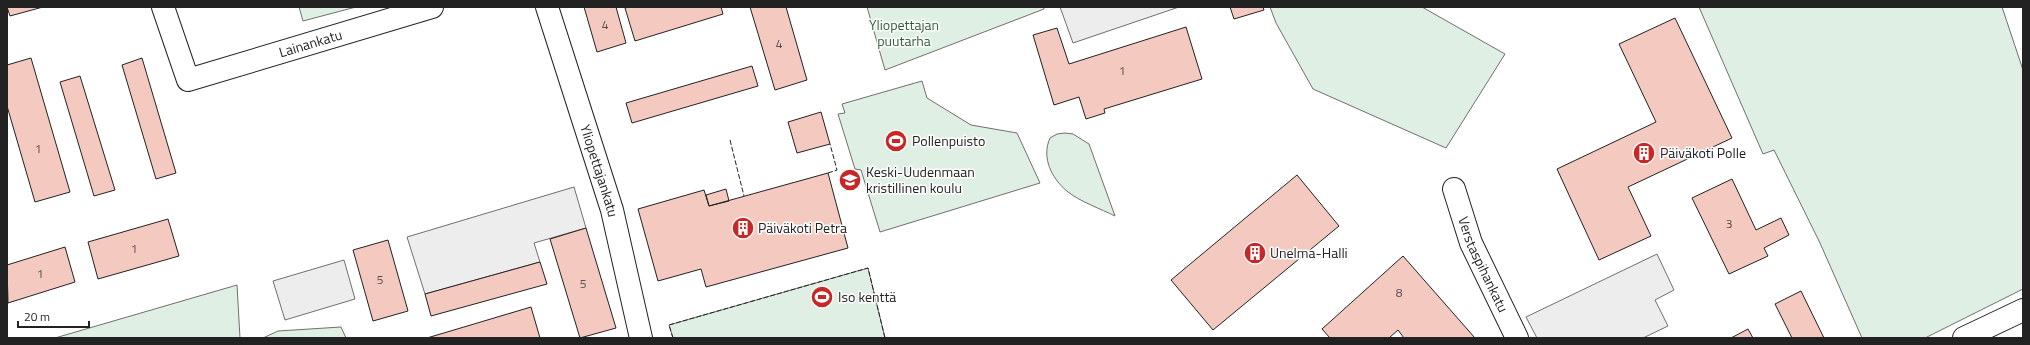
<svg xmlns="http://www.w3.org/2000/svg" width="2030" height="345" font-family="'Titillium Web',sans-serif">
<rect width="100%" height="100%" fill="#fff"/>
<path fill="#e0efe3" stroke="#6f6f6f" d="M299,7h57l-53,14z
M867,7h177v2l-159,61z
M1270,7h152l83,47 -59,94 -133,-59 -37,-66z
M1699,7h303l21,63v219l-98,49h-63l-42,-95 -46,-93 -11,4z
M922,81l5,17 44,27 46,8 23,50 -160,49 -19,-62 -6,-1 -17,-55 7,-1 -3,-9z
M1065,133l8,1 16,10 26,72c-14,-7 -34,-14 -47,-24 -16,-13 -27,-34 -18,-54l7,-4z
M868,268l17,70h-212l-4,-13z
M237,285l3,53h-185z
M341,327l5,11h-83l15,-7z"/>
<path fill="#ededed" stroke="#6f6f6f" d="M1060,7h119l-106,36z
M574,187l12,41 -52,15 6,19 -115,32 -18,-57z
M1657,254l17,36 -19,10 13,26 -25,12h-106l-11,-21z
M344,260l11,39 -70,21 -12,-39z"/>
<path fill="#f3c9c0" stroke="#222" d="M7,7h36l-33,9z
M584,7h32l10,36 -29,9z
M629,7h92l2,7 -88,27 -10,-33z
M750,7h36l21,73 -32,10z
M1230,7h33l1,3 -30,9z
M1675,18l57,120 -104,49 23,49 -52,24 -42,-91 99,-47 -37,-78z
M1186,27l16,52 -98,30 1,4 -19,6 -7,-22 -25,8 -21,-70 24,-7 12,36z
M31,58l39,134 -35,10 -28,-96v-41z
M142,58l34,115 -20,6 -34,-114z
M752,66l6,20 -126,37 -6,-20z
M80,76l35,114 -21,6 -34,-114z
M821,112l9,32 -33,9 -9,-31z
M828,173l20,75 -142,39 -5,-18 -43,12 -20,-72 66,-19 5,16z
M1297,175l42,51 -126,104 -42,-50z
M1732,179l24,51 25,-12 8,17 -25,13 4,8 -39,18 -37,-76z
M726,189l3,12 -20,5 -3,-11z
M168,219l11,37 -81,23 -10,-37z
M586,228l30,100 -36,10 -30,-99z
M388,240l20,71 -35,10 -20,-71z
M65,247l10,35 -67,21 -1,-38z
M1403,256l72,82h-71l-6,-8 -9,8h-59l-8,-9z
M540,262l7,22 -116,32 -6,-22z
M1801,291l23,47h-32l-17,-34z
M531,307l9,31h-113z
M1748,329l5,9h-22z"/>
<g fill="none" stroke-linecap="round" stroke-linejoin="round">
<g stroke="#222" stroke-width="24">
<g id="minor">
<path id="s1" d="M163,7l25,73 244,-73"/>
<path id="s2" d="M547,7l65,203 29,128"/>
<path id="s3" d="M1454,189l17,54 46,95"/>
<path d="M1964,338l59,-28"/>
</g>
</g>
<use href="#minor" stroke="#fff" stroke-width="22"/>
<path stroke="#222" stroke-width="1" stroke-dasharray="5 2" stroke-linecap="butt" d="M730,140l14,56
M828,173l9,-3 -7,-26
M673,338l-4,-13 199,-57 17,70"/>
</g>
<defs>
<g id="stadium-disc" transform="scale(1.15)"><circle r="9.5" fill="#c62828" stroke="#fff"/><path d="M0-5a6.5 5 0 1 0 0 10a6.5 5 0 1 0 0-10ZM-3.5-1.8h7v3.6h-7Z" fill="#fff"/></g>
<g id="building-disc" transform="scale(1.15)"><circle r="9.5" fill="#c62828" stroke="#fff"/><path d="M-4-6H4V6H1V3H-1V6H-4ZM-2.5-4.3h1.7v1.8h-1.7ZM.8-4.3h1.7v1.8H.8ZM-2.5-1h1.7V.8h-1.7ZM.8-1h1.7V.8H.8Z" fill="#fff"/></g>
<g id="school-disc" transform="scale(1.15)"><circle r="9.5" fill="#c62828" stroke="#fff"/><path d="M0-5L7-2L0 1L-7-2ZM-4 1L0 2.5L4 1V4Q0 6-4 4Z" fill="#fff"/></g>
</defs>
<g fill-rule="evenodd">
<use href="#stadium-disc" x="896" y="141"/>
<use href="#building-disc" x="1644" y="153"/>
<use href="#school-disc" x="850" y="180"/>
<use href="#building-disc" x="743" y="228"/>
<use href="#building-disc" x="1255" y="253"/>
<use href="#stadium-disc" x="822" y="297"/>
</g>
<g text-anchor="middle" stroke-width="3" stroke-linejoin="round" paint-order="stroke">
<g font-size="12" fill="#564c4a">
<text x="605" y="29">4</text>
<text x="779" y="48">4</text>
<text x="1122" y="75">1</text>
<text x="38" y="153">1</text>
<text x="1729" y="228">3</text>
<text x="134" y="253">1</text>
<text x="40" y="278">1</text>
<text x="380" y="284">5</text>
<text x="583" y="288">5</text>
<text x="1399" y="297">8</text>
</g>
<g font-size="14" fill="#2f5e38" stroke="#fff">
<text x="904" y="30">Yliopettajan<tspan x="904" dy="16">puutarha</tspan></text>
</g>
<g font-size="14" fill="#222" stroke="#fff">
<text dy="5" stroke="none"><textPath href="#s1" startOffset="205">Lainankatu</textPath></text>
<text dy="5" stroke="none"><textPath href="#s2" startOffset="172">Yliopettajankatu</textPath></text>
<text dy="5" stroke="none"><textPath href="#s3" startOffset="81">Verstaspihankatu</textPath></text>
</g>
<g font-size="14" fill="#222" stroke="#fff" text-anchor="start">
<text x="912" y="146">Pollenpuisto</text>
<text x="1660" y="158">Päiväkoti Polle</text>
<text x="866" y="177">Keski-Uudenmaan<tspan x="866" dy="16">kristillinen koulu</tspan></text>
<text x="758" y="233">Päiväkoti Petra</text>
<text x="1270" y="258">Unelma-Halli</text>
<text x="838" y="302">Iso kenttä</text>
</g>
</g>
<rect width="2030" height="345" fill="none" stroke="#222222" stroke-width="16"/>
<path d="M18 321v6h71v-6" fill="none" stroke="#222222" stroke-width="2"/>
<text x="24" y="321" font-size="12" fill="#222222" stroke="#ffffff" stroke-width="3" paint-order="stroke">20 m</text>
</svg>
